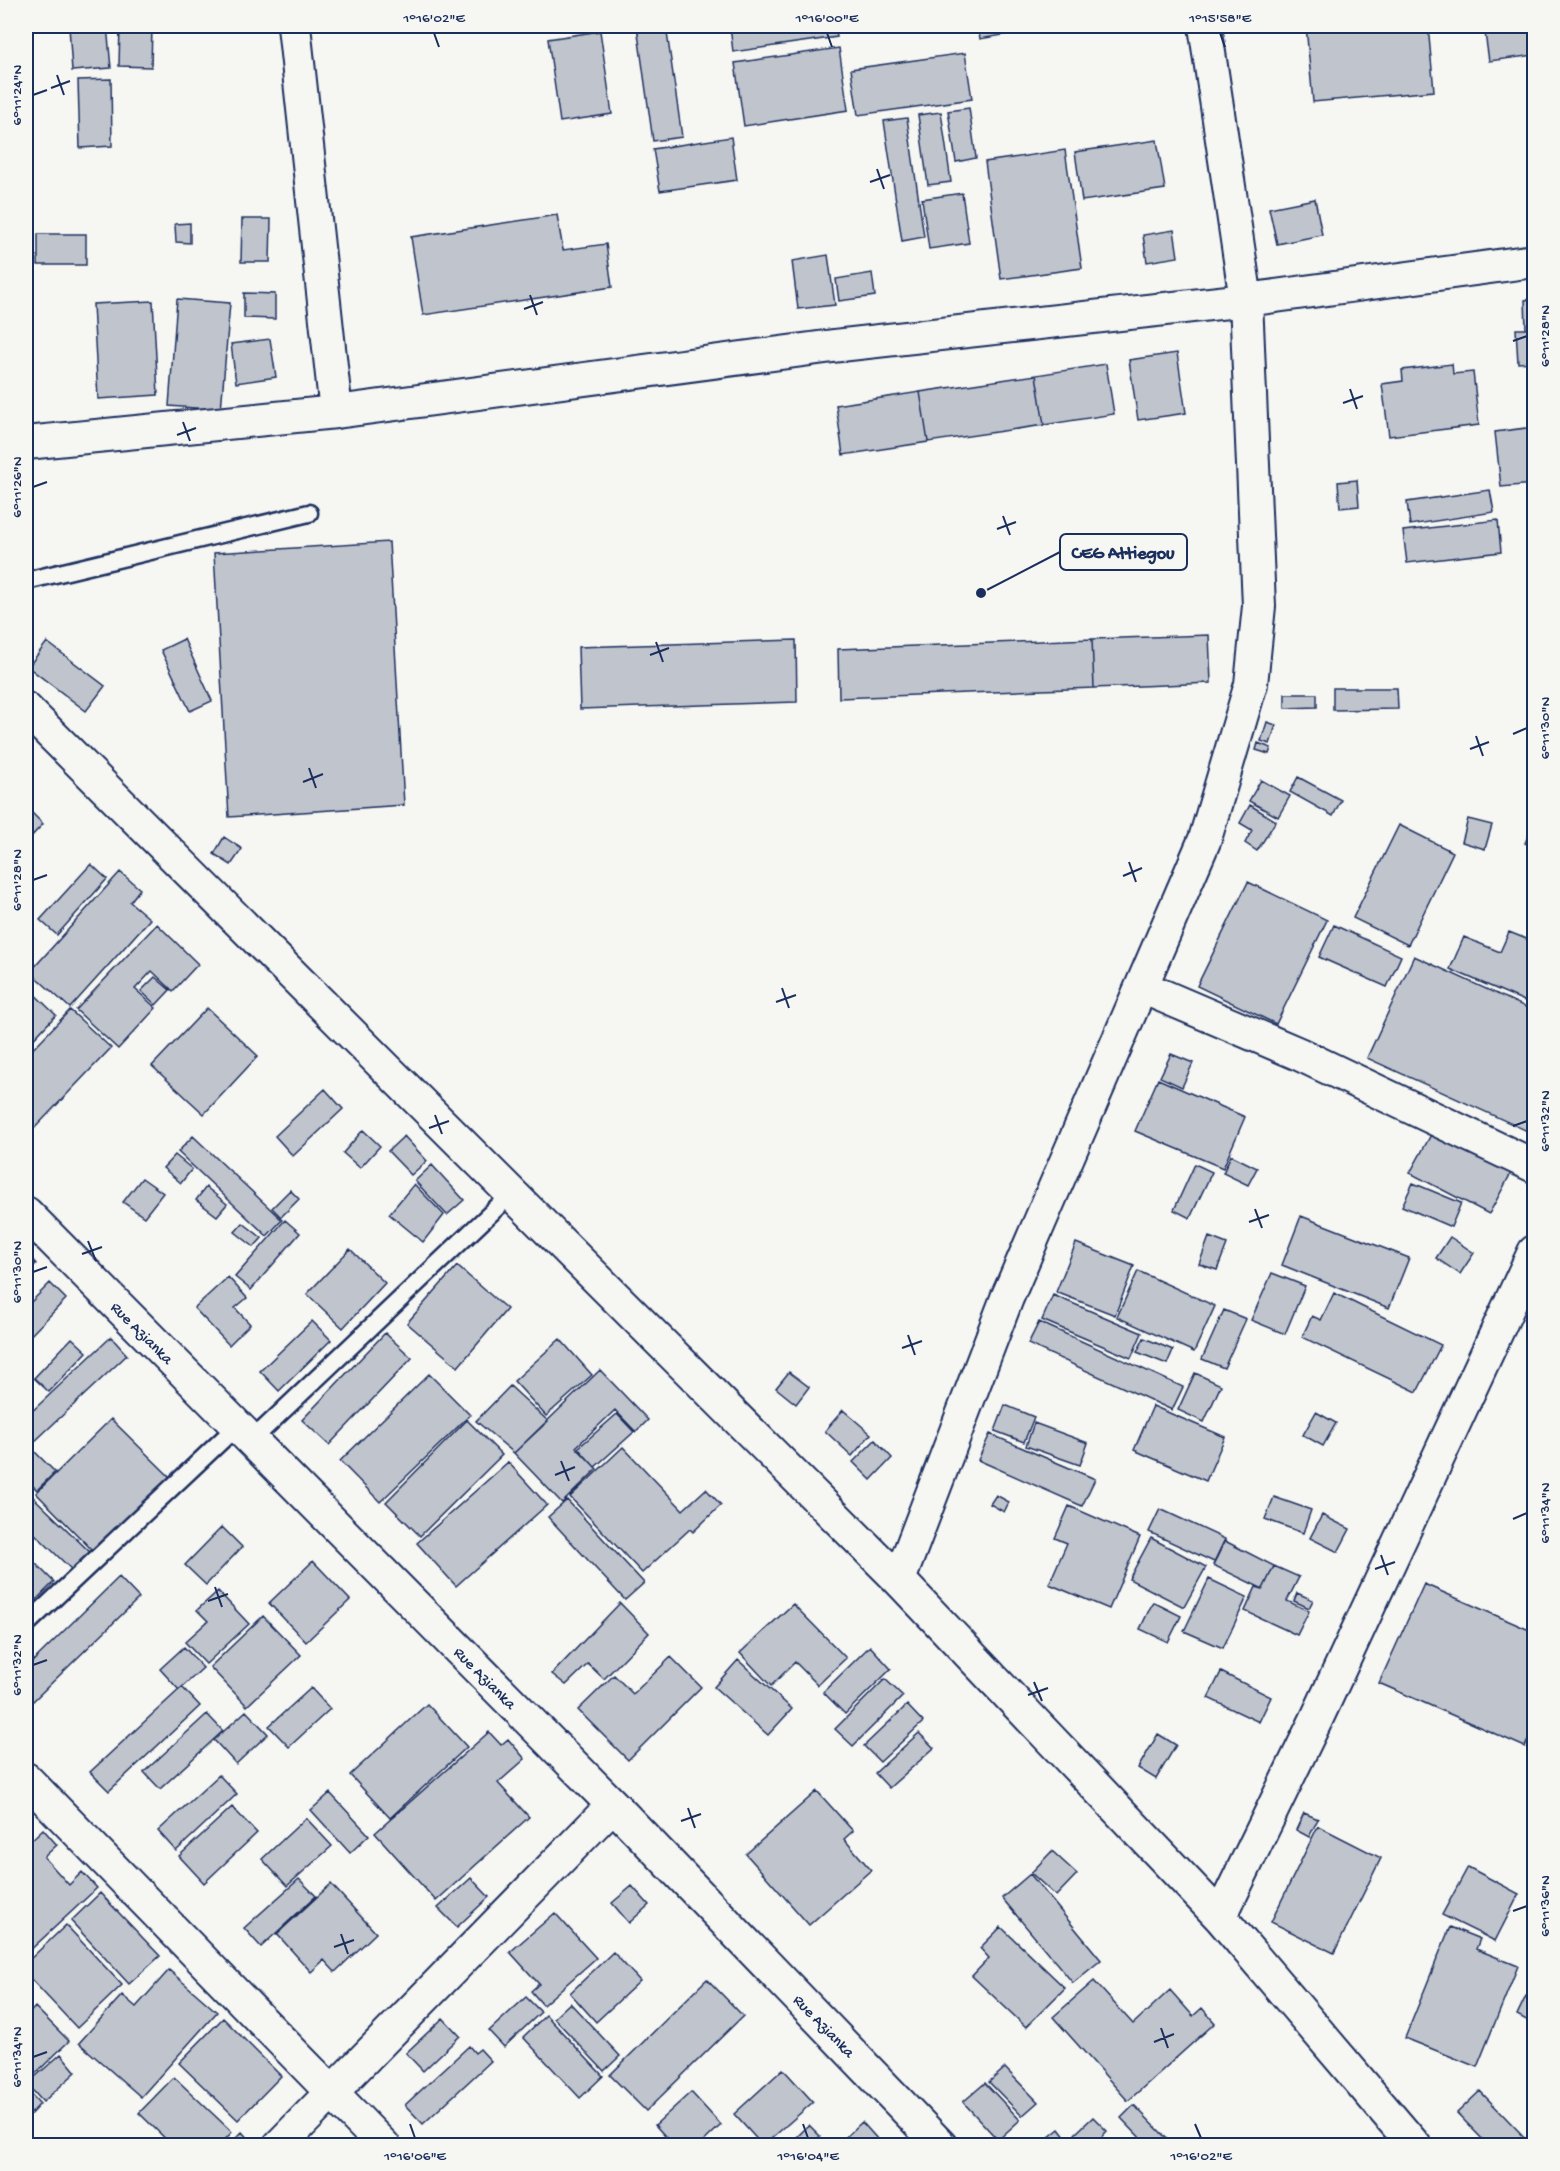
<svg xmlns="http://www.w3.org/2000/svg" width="1560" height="2171" font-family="'Gochi Hand',sans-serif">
<rect width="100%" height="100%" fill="#f6f6f2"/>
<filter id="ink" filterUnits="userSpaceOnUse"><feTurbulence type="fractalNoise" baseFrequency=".0167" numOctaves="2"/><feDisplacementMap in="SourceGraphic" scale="12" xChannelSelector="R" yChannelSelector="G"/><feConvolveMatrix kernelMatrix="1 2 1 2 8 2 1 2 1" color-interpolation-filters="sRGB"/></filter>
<g filter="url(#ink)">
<path fill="#c0c4cd" stroke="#1b2f5e" stroke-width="1.5" d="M69,26h38l4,42 -39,3z
M120,26h32l-1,41 -32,-1z
M637,26h29l16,111 -29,4z
M730,26h105l2,11 -104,15z
M978,26h30l1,8 -29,5z
M1031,26h31v1l-30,5z
M1306,26h122l6,65 -121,11z
M1484,26h50v29l-45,6z
M600,31l12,83 -52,8 -12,-83z
M839,48l9,62 -104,16 -9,-63z
M965,53l7,46 -114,16 -7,-46z
M111,79l1,67 -32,2 -2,-68z
M969,108l7,50 -20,4 -8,-51z
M941,112l10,70 -23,3 -10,-70z
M907,118l17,119 -22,4 -18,-120z
M731,137l6,43 -77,11 -7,-42z
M1157,140l8,49 -83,12 -7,-49z
M1065,150l17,118 -81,11 -16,-117z
M962,193l7,50 -40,6 -7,-50z
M1315,199l7,36 -45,9 -8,-36z
M557,215l6,35 43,-6 6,43 -189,28 -12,-78z
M242,219h29l-1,43h-29z
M190,223v20l-14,-1 -1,-18z
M1174,230l4,27 -31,5 -4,-27z
M38,234h48v31h-48z
M828,255l7,50 -37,4 -6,-48z
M872,273l3,23 -36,5 -3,-22z
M244,293l31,1v25l-31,-1z
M177,299l53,4 -9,107 -52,-4z
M1534,299v66v-3l-16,1 -2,-34h10l-1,-29z
M153,301l5,94 -60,4 -5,-95z
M270,339l6,38 -40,6 -5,-39z
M1177,353l9,60 -48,7 -9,-60z
M1106,364l8,50 -70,11 -8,-50z
M1452,364l1,10 20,-2 6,53 -90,11 -7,-52 21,-3 -1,-11z
M1036,375l8,50 -116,17 -8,-50z
M920,392l8,50 -85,13 -7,-50z
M1534,427v57l-33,3 -6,-55z
M1357,480l2,26 -19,2 -2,-26z
M1490,490l4,22 -84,13 -3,-23z
M1498,520l3,32 -94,11 -4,-32z
M389,542l15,263 -175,12 -15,-264z
M1209,635l2,48 -117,5 -2,-49z
M184,639l28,62 -22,10 -29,-61z
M1092,639l2,49 -255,10 -1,-49z
M796,640l1,62 -217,7 -2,-62z
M47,642l58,44 -19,25 -58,-44z
M1333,688h64l1,21 -65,1z
M1285,694h32v13l-32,1z
M1267,722l9,3 -6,19 -9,-3z
M1258,743l13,5 -2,6 -13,-4z
M1298,777l43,23 -8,16 -43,-24z
M1261,780l29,16 -12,21 -29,-16z
M1250,805l26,16 -19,30 -12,-8 7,-13 -12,-7z
M26,807l17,17 -17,18z
M1468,819l24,6 -7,24 -23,-7z
M1534,822v25l-9,-4z
M1399,825l54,27 -45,93 -55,-27z
M224,837l18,12 -11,16 -17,-11z
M91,864l16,15 -50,56 -17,-15z
M120,872l20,17 -10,13 20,17 -80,89 -40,-36z
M1248,882l79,38 -51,104 -79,-38z
M157,924l41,40 -25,27 -21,-20 -17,18 21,19 -38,41 -42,-39z
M1334,925l67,31 -14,31 -68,-30z
M1509,932l25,10v63l-84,-36 14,-32 36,15z
M1414,956l120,55v123l-167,-76z
M155,977l15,13 -14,15 -15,-14z
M26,986l30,29 -30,32z
M207,1008l51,48 -54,58 -52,-48z
M70,1010l41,38 -82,86 -3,-3v-75z
M1171,1054l22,9 -11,24 -22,-10z
M1158,1079l87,38 -22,51 -88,-37z
M325,1089l18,20 -50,47 -18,-20z
M363,1130l17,16 -20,22 -17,-15z
M1432,1133l79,40 -22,41 -79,-41z
M193,1136l89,84 -15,16 -89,-84z
M404,1136l23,25 -16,14 -23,-24z
M175,1155l17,14 -11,14 -18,-15z
M1231,1155l26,13 -9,17 -25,-12z
M1195,1164l17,8 -22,46 -16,-8z
M432,1165l32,35 -17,15 -32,-34z
M142,1178l21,15 -19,24 -21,-15z
M1413,1183l48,20 -10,24 -49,-21z
M414,1184l30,31 -21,27 -34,-28z
M206,1187l21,17 -10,12 -21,-16z
M290,1190l9,9 -18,18 -9,-9z
M1301,1216l108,42 -20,50 -107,-43z
M285,1220l15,13 -49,57 -16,-13z
M243,1223l19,15 -8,9 -19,-15z
M1209,1237l18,7 -10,26 -18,-6z
M1450,1237l24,16 -14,21 -24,-16z
M1076,1243l58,23 -19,49 -59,-23z
M350,1249l35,34 -42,45 -36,-34z
M26,1252l10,12 -10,9z
M457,1266l50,43 -49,58 -51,-44z
M1138,1271l77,35 -21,46 -77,-35z
M1272,1273l33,13 -20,48 -34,-14z
M228,1277l19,21 -12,10 15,16 -21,21 -35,-37z
M50,1283l16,16 -40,41v-33z
M1334,1293l107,52 -24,47 -115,-55 10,-21 9,4z
M1053,1295l89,38 -11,25 -89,-38z
M1224,1310l22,9 -22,49 -22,-9z
M312,1321l19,19 -52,51 -19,-20z
M1039,1322l144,65 -11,23 -144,-66z
M385,1333l27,25 -83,87 -27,-25z
M111,1337l16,18 -94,88 -7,-8v-18z
M72,1338l15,14 -38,40 -15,-14z
M1144,1338l29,12 -6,14 -30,-12z
M560,1339l32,36 -46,41 -32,-35z
M600,1370l48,50 -12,12 -21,-22 -39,37 21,22 -35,34 -48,-50z
M789,1372l20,15 -13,17 -20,-16z
M1195,1373l26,12 -17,37 -26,-12z
M429,1374l41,41 -90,87 -40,-41z
M510,1386l38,35 -34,32 -38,-32z
M1005,1405l29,12 -10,25 -29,-11z
M1153,1406l72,31 -19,44 -72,-31z
M843,1410l28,24 -19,22 -27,-25z
M1316,1412l20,11 -13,23 -20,-11z
M617,1414l17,18 -39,35 -17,-19z
M111,1419l60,59 -76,75 -59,-60z
M467,1420l35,35 -82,81 -34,-34z
M1034,1423l54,20 -8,22 -54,-19z
M990,1434l105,45 -13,27 -104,-46z
M875,1440l17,18 -21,22 -18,-18z
M26,1443l29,29 -18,18 -11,-11z
M623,1447l60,63 23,-21 15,16 -28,27 -3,-3 -48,44 -72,-76z
M508,1462l39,43 -91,81 -39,-43z
M31,1495l61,59 -18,18 -43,-42 -5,5v-34z
M996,1495l13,7 -5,10 -14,-8z
M1274,1497l37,13 -8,23 -38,-14z
M567,1500l77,83 -19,17 -77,-83z
M1069,1506l71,31 -31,72 -60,-25 18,-41 -12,-5z
M1160,1509l65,30 -11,23 -65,-30z
M1322,1515l28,14 -12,23 -28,-14z
M222,1527l20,20 -36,38 -21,-20z
M1151,1538l55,29 -22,40 -55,-28z
M1225,1541l49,25 -11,23 -50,-24z
M26,1554l28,28 -24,24 -4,-4z
M313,1561l37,39 -44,42 -37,-39z
M1274,1566l25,11 -12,24 22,10 -12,24 -52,-24 11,-24 7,2z
M119,1577l20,21 -109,106 -4,-4v-32z
M1209,1579l38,18 -24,51 -39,-17z
M1424,1584l110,48v94l-9,21 -146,-64z
M218,1591l31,33 -43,40 -21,-22 23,-21 -11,-11z
M1297,1593l16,7 -4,8 -15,-7z
M1153,1602l28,14 -13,26 -28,-13z
M620,1603l29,30 -45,46 -16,-15 -22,21 -14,-11z
M793,1604l53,54 -28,27 -23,-23 -24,24 -31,-33z
M263,1616l38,39 -54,51 -37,-39z
M870,1646l21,23 -46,45 -22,-22z
M184,1647l19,21 -24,22 -19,-21z
M671,1657l30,30 -73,73 -50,-50 36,-35 19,19z
M738,1660l54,49 -24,26 -54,-48z
M1221,1672l50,25 -12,25 -51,-24z
M885,1679l18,17 -50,50 -18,-17z
M182,1687l18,19 -91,85 -19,-19z
M311,1688l19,21 -41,38 -20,-21z
M427,1704l40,43 -77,71 -40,-43z
M907,1705l16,17 -43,40 -16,-16z
M246,1711l22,23 -32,30 -22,-24z
M207,1714l16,17 -63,58 -16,-17z
M489,1732l12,13 7,-6 17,20 -27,24 31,34 -93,84 -61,-68z
M919,1733l15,15 -45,40 -14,-15z
M1158,1734l18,11 -20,34 -18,-11z
M219,1775l18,19 -61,57 -18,-20z
M817,1791l36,40 -9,8 27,31 -62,55 -63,-71z
M330,1793l39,42 -19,18 -39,-43z
M232,1807l25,26 -53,50 -25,-27z
M1304,1813l14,6 -9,18 -13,-7z
M306,1818l26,28 -45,40 -25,-27z
M1318,1826l63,32 -47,95 -63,-31z
M43,1829l14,16 -13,12 25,28 13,-13 15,16 -71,66v-109z
M1052,1851l25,23 -21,22 -25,-23z
M1468,1867l51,27 -24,47 -53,-26z
M1030,1874l71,86 -28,23 -71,-85z
M471,1878l18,19 -32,30 -19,-19z
M299,1879l17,17 -55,51 -17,-19z
M331,1884l45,49 -41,39 -11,-12 -13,12 -34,-38z
M632,1886l17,19 -20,18 -17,-20z
M100,1893l60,63 -31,28 -58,-63z
M555,1913l41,45 -53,47 -12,-14 8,-7 -29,-32z
M66,1925l56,60 -45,43 -51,-54v-11z
M1001,1927l64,61 -39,39 -54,-51 17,-18 -9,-10z
M1450,1927l30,12 -4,10 42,17 -41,101 -72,-29z
M613,1952l27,29 -44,41 -26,-29z
M169,1970l48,42 -76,85 -62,-54 43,-48 14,12z
M707,1979l36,37 -97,95 -36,-36z
M1094,1981l39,43 37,-34 23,26 9,-8 13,15 -87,78 -75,-84z
M1526,1996l8,4v24l-17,-9z
M526,1997l15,15 -37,35 -15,-16z
M570,2003l50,53 -16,15 -50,-53z
M35,2007l34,34 -36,35 -7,-7v-52z
M546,2015l57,61 -23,22 -57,-61z
M223,2018l58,58 -43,44 -59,-57z
M443,2018l17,18 -37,35 -17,-18z
M469,2046l6,7 5,-4 11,12 -68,63 -18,-19z
M61,2054l15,18 -33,30 -16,-18z
M1005,2068l33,34 -16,14 -33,-34z
M783,2069l30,33 -50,44 -29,-32z
M174,2077l58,55 -13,14h-46l-34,-33z
M985,2083l35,37 -22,20 -35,-38z
M26,2089l14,15 -14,15z
M1480,2091l53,55h-44l-32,-33z
M691,2092l30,33 -22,21h-25l-19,-21z
M1134,2105l40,41h-26l-27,-28z
M1093,2117l14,14 -14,15h-6l-12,-12z
M862,2122l17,19 -5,5h-38z
M809,2125l11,11 -9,10h-6l-9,-8z
M1059,2129l13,17h-34z
M242,2132l10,11 -24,3z
M1108,2139l5,7h-12z"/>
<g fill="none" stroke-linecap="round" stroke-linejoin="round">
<g stroke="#1b2f5e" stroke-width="21">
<path id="service" d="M26,581l283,-68
M252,1440l259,-246
M26,1625l211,-199"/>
</g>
<g stroke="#1b2f5e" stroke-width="36">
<path id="minor" d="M294,26l42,386
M26,443l310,-31 497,-66 413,-46 288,-39
M26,709l873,871 321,337 195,229
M1142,987l157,67 235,112
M26,1213l587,592 328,341
M899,1580l108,-282 198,-459 46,-155 8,-78 -13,-306 -41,-274
M26,1779l358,367
M1220,1917l96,-197 218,-468
M279,2146l334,-341"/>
</g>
<use href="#service" stroke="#f6f6f2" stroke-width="16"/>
<use href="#minor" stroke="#f6f6f2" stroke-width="32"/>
</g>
</g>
<path fill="none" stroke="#1b2f5e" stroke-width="2" d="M434,33l5,14M827,33l5,14M1220,33l5,14M57,75l7,20M51,88l19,-7M33,95l14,-5M877,169l7,20M870,182l20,-7M530,295l7,20M524,309l19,-7M1513,341l14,-5M1350,389l7,20M1343,403l20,-7M183,422l7,19M177,435l19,-7M33,487l14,-5M1003,516l7,19M997,529l19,-7M656,642l7,20M650,655l19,-7M1513,734l14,-6M1476,736l7,20M1470,749l19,-7M309,768l7,20M303,782l20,-8M1129,862l7,20M1123,876l19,-8M33,880l14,-5M782,988l7,20M776,1002l20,-7M435,1115l7,19M1513,1126l14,-5M429,1128l20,-7M1255,1209l7,19M1249,1222l20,-7M88,1241l8,20M82,1254l20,-7M33,1272l14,-5M908,1335l7,20M902,1348l20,-7M561,1461l8,20M555,1475l20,-8M1513,1519l14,-6M1381,1555l7,20M1375,1569l20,-7M215,1587l7,20M208,1601l20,-7M33,1665l14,-5M1034,1682l8,19M1028,1695l20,-7M688,1808l7,20M681,1821l20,-7M1513,1911l14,-5M341,1934l7,20M334,1947l20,-7M1161,2028l7,20M1154,2042l20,-8M33,2057l14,-5M410,2124l5,14M803,2124l5,14M1195,2124l6,14"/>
<g text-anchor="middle" stroke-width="4.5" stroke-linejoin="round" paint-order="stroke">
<g font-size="16" fill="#1b2f5e" stroke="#f6f6f2">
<text transform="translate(143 1332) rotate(45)" y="6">Rue Azianka</text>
<text transform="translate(486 1677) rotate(45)" y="6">Rue Azianka</text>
<text transform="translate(825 2025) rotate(46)" y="6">Rue Azianka</text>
</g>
</g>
<path fill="none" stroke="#1b2f5e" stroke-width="2" d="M981 593L1060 552"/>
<circle fill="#1b2f5e" stroke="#f6f6f2" stroke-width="2" cx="981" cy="593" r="6"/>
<rect fill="#f6f6f2" stroke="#1b2f5e" stroke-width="2" x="1060" y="534" width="127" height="36" rx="6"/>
<g font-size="18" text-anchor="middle" font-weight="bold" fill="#1b2f5e">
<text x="1123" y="558">CEG Attiegou</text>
</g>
<rect width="1560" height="2171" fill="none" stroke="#f6f6f2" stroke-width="66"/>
<rect x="33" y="33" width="1494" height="2105" fill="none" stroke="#1b2f5e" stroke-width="2"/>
<g font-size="15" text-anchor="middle" fill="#1b2f5e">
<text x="434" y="22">1°16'02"E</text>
<text x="827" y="22">1°16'00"E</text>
<text x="1220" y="22">1°15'58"E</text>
<text transform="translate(16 95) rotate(-90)" y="5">6°11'24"N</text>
<text transform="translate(1544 336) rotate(-90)" y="5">6°11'28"N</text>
<text transform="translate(16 487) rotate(-90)" y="5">6°11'26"N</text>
<text transform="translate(1544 728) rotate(-90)" y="5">6°11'30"N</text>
<text transform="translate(16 880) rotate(-90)" y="5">6°11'28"N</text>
<text transform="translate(1544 1121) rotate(-90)" y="5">6°11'32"N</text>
<text transform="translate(16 1272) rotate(-90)" y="5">6°11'30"N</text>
<text transform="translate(1544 1513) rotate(-90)" y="5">6°11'34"N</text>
<text transform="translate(16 1665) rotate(-90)" y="5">6°11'32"N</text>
<text transform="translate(1544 1906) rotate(-90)" y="5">6°11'36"N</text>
<text transform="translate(16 2057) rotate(-90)" y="5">6°11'34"N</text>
<text x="415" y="2160">1°16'06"E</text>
<text x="808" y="2160">1°16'04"E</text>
<text x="1201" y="2160">1°16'02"E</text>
</g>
</svg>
